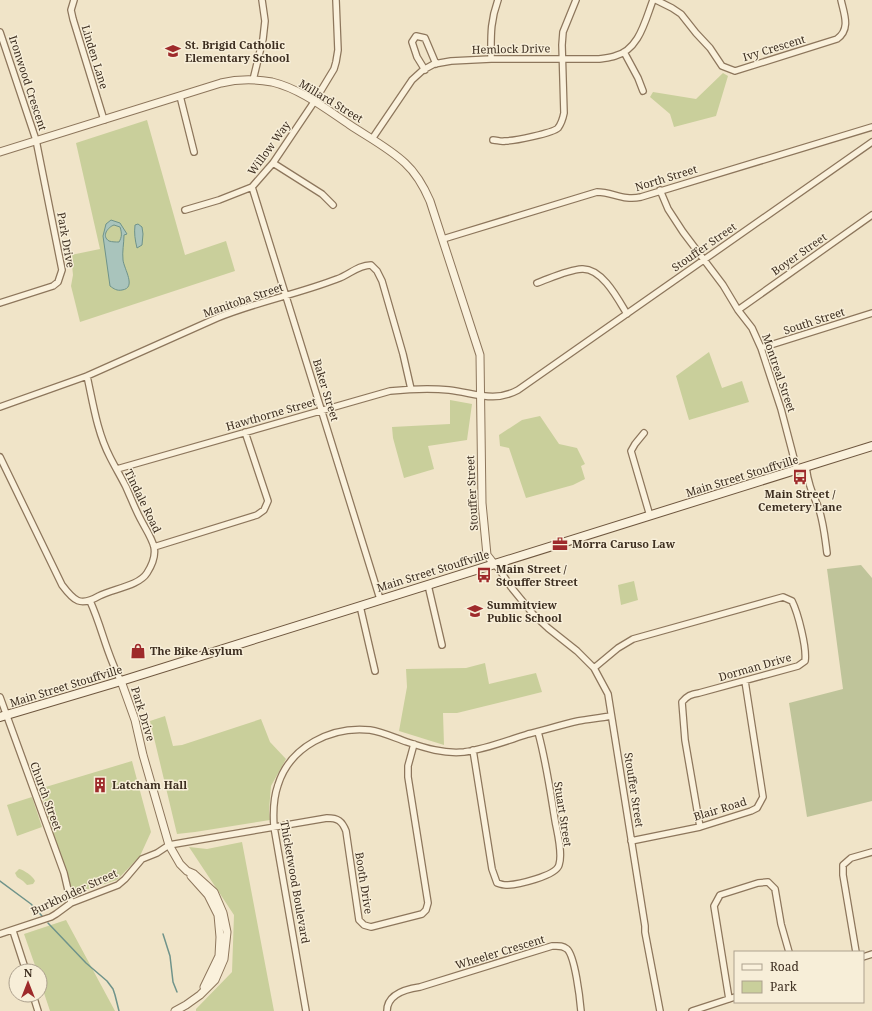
<svg xmlns="http://www.w3.org/2000/svg" width="872" height="1011" font-family="'Noto Serif',serif">
<rect width="100%" height="100%" fill="#f0e4c8"/>
<path fill="#c9cf9b" d="M723,73l5,3 -12,40 -42,11 -4,-13 -20,-17 3,-5 43,7z
M147,120l38,135 41,-14 9,30 -155,51 -9,-36 2,-11 -2,-20 29,-6 -24,-106z
M709,352l13,36 20,-7 7,21 -60,18 -13,-44z
M450,400l22,4 -5,36 -39,6 6,23 -30,9 -11,-40 -1,-11 58,-3z
M540,416l19,28 18,4 8,16 -4,2 4,13 -12,6 -47,13 -17,-50 -9,-2 -1,-11 23,-15z
M634,581l4,19 -17,5 -3,-20z
M485,663l4,21 47,-11 6,19 -85,21h-14l1,32 -45,-14 8,-44 -1,-18 60,-1z
M165,716l8,30 9,-1 79,-26 9,23 16,17 -15,27 -2,24 1,10 -75,12 -18,2 -27,-113z
M132,761l19,71 -11,24 -23,24 -44,14 -34,-105z
M32,797l10,30 -25,9 -10,-31z
M242,842l32,169h-78v-2l36,-37 2,-57 -45,-68 18,2z
M19,869c5,1 14,7 16,12l-2,3 -6,1 -4,-4 -6,-4 -2,-4z
M66,920l49,91h-65l-10,-30v-10h-3l-13,-37z"/>
<path fill="#bfc49a" d="M861,565l11,13v223l-65,16 -18,-114 54,-14 -16,-120z"/>
<path fill="#a9c4bc" stroke="#6f938a" fill-rule="evenodd" d="M111,220l9,3 7,11 -3,1c0,8 -2,17 -1,25 1,9 14,28 -1,30 -5,1 -8,-1 -12,-4l-7,-50 3,-12zM114,225l6,2c2,6 2,10 -1,15 -3,0 -7,0 -10,-1 -8,-5 -1,-14 5,-16z
M138,224l4,3 1,7 -1,11 -5,3c-2,-8 -3,-15 -2,-23z"/>
<g fill="none" stroke-linecap="round" stroke-linejoin="round">
<path stroke="#6f938a" stroke-width="1.5" d="M0,881l31,23 11,12
M48,923l38,40 21,18 6,8 2,6 4,16
M163,934l7,22 3,26 4,10"/>
<g stroke="#8d765c" stroke-width="8">
<path id="minor" d="M74,0l-3,10 2,9 31,101
M656,0l16,8 9,6 15,19 14,15 12,18 13,5 102,-32c14,-10 7,-25 4,-39
M0,32l36,108 26,130 -4,12 -5,4 -53,17
M624,52l14,26 5,13
M491,59c0,-23 -1,-37 7,-59
M425,70l-8,-13 -5,-15 4,-6 9,2 11,26
M253,80l10,-41 2,-18 -3,-21
M180,96l14,56
M372,139l40,-59 11,-10 11,-6 17,-3 40,-2h108c5,-1 11,-1 16,-3 24,-6 30,-35 38,-56
M493,140c4,0 8,2 12,1 9,0 48,-8 53,-13 3,-4 5,-10 6,-15l-2,-68 1,-13 13,-32
M273,163l49,31 11,11
M252,187l128,412
M660,190l8,19 15,23 40,53 15,25 14,18 9,20 20,61 16,61
M185,210l34,-10 33,-13 21,-24 41,-61 20,-33 2,-7 2,-12 -2,-50
M443,239l154,-47c16,0 26,9 44,5l231,-70
M537,283c14,-5 30,-13 45,-14 20,-1 36,30 45,45
M738,310l134,-95
M761,348l111,-35
M0,407l87,-31 130,-58c39,-16 81,-24 120,-39 12,-4 21,-14 34,-14l6,6 5,10 21,73 8,35
M644,433l-9,11 -4,7 19,65
M0,457l62,128c12,16 18,22 37,11 13,-7 40,-10 48,-23 5,-8 9,-17 7,-26 -2,-9 -9,-19 -13,-27 -6,-11 -10,-22 -15,-33 -5,-10 -11,-20 -16,-30 -13,-25 -17,-54 -23,-81
M806,467c2,15 5,23 11,37 6,13 8,34 10,49
M117,469l273,-78c20,-2 40,-3 59,-1 26,3 45,13 69,0l354,-248
M154,547l103,-32 7,-5 4,-9 -23,-69
M494,564l5,5 12,18 22,27 15,14 29,23 17,17 14,26 37,232v6l15,79
M428,585l14,60
M90,601c12,26 17,55 31,80
M360,606l15,65
M594,668l24,-20 15,-9 150,-42 9,4c6,12 15,47 13,60l-7,5 -99,27c-8,1 -12,3 -17,9l3,38 15,87
M0,697l64,176 7,30
M473,750l19,119 5,14c3,1 7,2 9,2 11,0 50,-9 53,-20 4,-12 -2,-33 -4,-45 -5,-30 -9,-59 -17,-88
M631,841l69,-14 51,-16 6,-3 6,-11 -18,-116
M13,931l13,40
M0,934l51,-17 5,-3 15,-11 47,-18 7,-6 17,-20 15,-6 12,-8 158,-27c11,0 15,3 19,13l13,89 5,5 7,2 51,-13 4,-4 2,-7 -20,-126v-11l6,-22
M856,952l-13,-77v-10l8,-7 21,-6
M863,957l9,-3
M33,995l5,16
M729,999l-15,-93 6,-11 38,-12 10,-1 7,7 6,35 8,28
M306,1011l-32,-184c-1,-14 -1,-28 4,-42 12,-39 54,-59 92,-55 13,2 25,8 37,12 18,6 37,12 57,10 22,-3 42,-11 64,-18 16,-4 33,-9 50,-13 11,-2 22,-3 33,-5
M387,1011c0,-17 19,-22 33,-24l132,-41c6,0 10,-1 15,3 8,7 13,50 14,62
M692,1011l43,-14"/>
</g>
<g stroke="#8d765c" stroke-width="9">
<path id="tertiary" d="M0,152l221,-69c17,-4 34,-4 51,-1 29,7 54,27 78,43 18,12 39,23 55,38 12,11 19,24 25,38l50,154 2,148 5,52 7,9
M121,681l14,39 8,35 26,90 11,19 7,7 7,3 20,18 9,21 4,19 -3,27 -9,21 -15,15 -14,10 -11,6
M191,876l17,19 10,20 2,22 -1,19 -15,31"/>
</g>
<g stroke="#6f573f" stroke-width="10">
<path id="secondary" d="M0,717l121,-36 751,-235"/>
</g>
<use href="#minor" stroke="#faf1dc" stroke-width="5.5"/>
<use href="#tertiary" stroke="#faf1dc" stroke-width="7"/>
<use href="#secondary" stroke="#faf1dc" stroke-width="8"/>
</g>
<defs>
<g id="school-bare" transform="scale(1.2)"><path d="M0-5L7-2L0 1L-7-2ZM-4 1L0 2.5L4 1V4Q0 6-4 4Z" fill="#9e2a2b" stroke="#f7eed8" stroke-width="2.5" paint-order="stroke"/></g>
<g id="bus-bare" transform="scale(1.2)"><path d="M-5-6H5V4H4V6H2V4H-2V6H-4V4H-5ZM-3.5-4V0h7V-4ZM-3.5 1.2v1.5H-2V1.2ZM2 1.2v1.5H3.5V1.2Z" fill="#9e2a2b" stroke="#f7eed8" stroke-width="2.5" paint-order="stroke"/></g>
<g id="office-bare" transform="scale(1.2)"><path d="M-6-3h4V-5.5h4V-3h4V5H-6ZM-1-4.5V-3h2v-1.5ZM-6 0V1H6V0Z" fill="#9e2a2b" stroke="#f7eed8" stroke-width="2.5" paint-order="stroke"/></g>
<g id="shop-bare" transform="scale(1.2)"><path d="M-5-2.5h2.3a2.7 3.5 0 0 1 5.4 0H5L5.5 6h-11ZM-1.5-2.5h3a1.5 2.3 0 0 0-3 0Z" fill="#9e2a2b" stroke="#f7eed8" stroke-width="2.5" paint-order="stroke"/></g>
<g id="building-bare" transform="scale(1.2)"><path d="M-4-6H4V6H1V3H-1V6H-4ZM-2.5-4.3h1.7v1.8h-1.7ZM.8-4.3h1.7v1.8H.8ZM-2.5-1h1.7V.8h-1.7ZM.8-1h1.7V.8H.8Z" fill="#9e2a2b" stroke="#f7eed8" stroke-width="2.5" paint-order="stroke"/></g>
</defs>
<g fill-rule="evenodd">
<use href="#school-bare" x="173" y="51"/>
<use href="#bus-bare" x="800" y="477"/>
<use href="#office-bare" x="560" y="544"/>
<use href="#bus-bare" x="484" y="575"/>
<use href="#school-bare" x="475" y="611"/>
<use href="#shop-bare" x="138" y="651"/>
<use href="#building-bare" x="100" y="785"/>
</g>
<g text-anchor="middle" stroke-width="3" stroke-linejoin="round" paint-order="stroke">
<g font-size="11" font-weight="bold" fill="#3d2e20" stroke="#f7eed8" text-anchor="start">
<text x="185" y="49">St. Brigid Catholic<tspan x="185" dy="13">Elementary School</tspan></text>
<text x="800" y="498" text-anchor="middle">Main Street /<tspan x="800" dy="13">Cemetery Lane</tspan></text>
<text x="572" y="548">Morra Caruso Law</text>
<text x="496" y="573">Main Street /<tspan x="496" dy="13">Stouffer Street</tspan></text>
<text x="487" y="609">Summitview<tspan x="487" dy="13">Public School</tspan></text>
<text x="150" y="655">The Bike Asylum</text>
<text x="112" y="789">Latcham Hall</text>
</g>
<g font-size="11" fill="#3d2e20" stroke="#f7eed8">
<text transform="translate(774 48) rotate(-17)" y="4">Ivy Crescent</text>
<text transform="translate(511 49) rotate(-1)" y="4">Hemlock Drive</text>
<text transform="translate(95 57) rotate(73)" y="4">Linden Lane</text>
<text transform="translate(28 83) rotate(72)" y="4">Ironwood Crescent</text>
<text transform="translate(331 101) rotate(31)" y="4">Millard Street</text>
<text transform="translate(269 148) rotate(-54)" y="4">Willow Way</text>
<text transform="translate(666 178) rotate(-17)" y="4">North Street</text>
<text transform="translate(66 240) rotate(80)" y="4">Park Drive</text>
<text transform="translate(704 247) rotate(-35)" y="4">Stouffer Street</text>
<text transform="translate(799 254) rotate(-35)" y="4">Boyer Street</text>
<text transform="translate(243 300) rotate(-19)" y="4">Manitoba Street</text>
<text transform="translate(814 321) rotate(-18)" y="4">South Street</text>
<text transform="translate(779 373) rotate(71)" y="4">Montreal Street</text>
<text transform="translate(326 390) rotate(73)" y="4">Baker Street</text>
<text transform="translate(271 414) rotate(-16)" y="4">Hawthorne Street</text>
<text transform="translate(742 476) rotate(-17)" y="4">Main Street Stouffville</text>
<text transform="translate(472 493) rotate(-93)" y="4">Stouffer Street</text>
<text transform="translate(143 501) rotate(64)" y="4">Tindale Road</text>
<text transform="translate(433 571) rotate(-17)" y="4">Main Street Stouffville</text>
<text transform="translate(755 667) rotate(-16)" y="4">Dorman Drive</text>
<text transform="translate(66 686) rotate(-17)" y="4">Main Street Stouffville</text>
<text transform="translate(143 714) rotate(73)" y="4">Park Drive</text>
<text transform="translate(634 790) rotate(81)" y="4">Stouffer Street</text>
<text transform="translate(46 796) rotate(70)" y="4">Church Street</text>
<text transform="translate(720 809) rotate(-17)" y="4">Blair Road</text>
<text transform="translate(563 814) rotate(81)" y="4">Stuart Street</text>
<text transform="translate(295 882) rotate(80)" y="4">Thicketwood Boulevard</text>
<text transform="translate(364 883) rotate(81)" y="4">Booth Drive</text>
<text transform="translate(74 892) rotate(-25)" y="4">Burkholder Street</text>
<text transform="translate(500 952) rotate(-17)" y="4">Wheeler Crescent</text>
</g>
</g>
<rect x="734" y="951" width="130" height="52" fill="#f7eed8" stroke="#ada18e"/>
<rect x="742" y="964" width="20" height="6" fill="#faf1dc" stroke="#ada18e"/>
<text x="770" y="971" font-size="12" fill="#3d2e20">Road</text>
<rect x="742" y="981" width="20" height="12" fill="#c9cf9b" stroke="#ada18e"/>
<text x="770" y="991" font-size="12" fill="#3d2e20">Park</text>
<g transform="translate(28 983)"><circle r="19" fill="#f7eed8" stroke="#ada18e"/>
<path d="M0-3L7 15L0 10L-7 15Z" fill="#9e2a2b"/>
<text y="-6" font-size="11" font-weight="bold" text-anchor="middle" fill="#3d2e20">N</text>
</g>
</svg>
